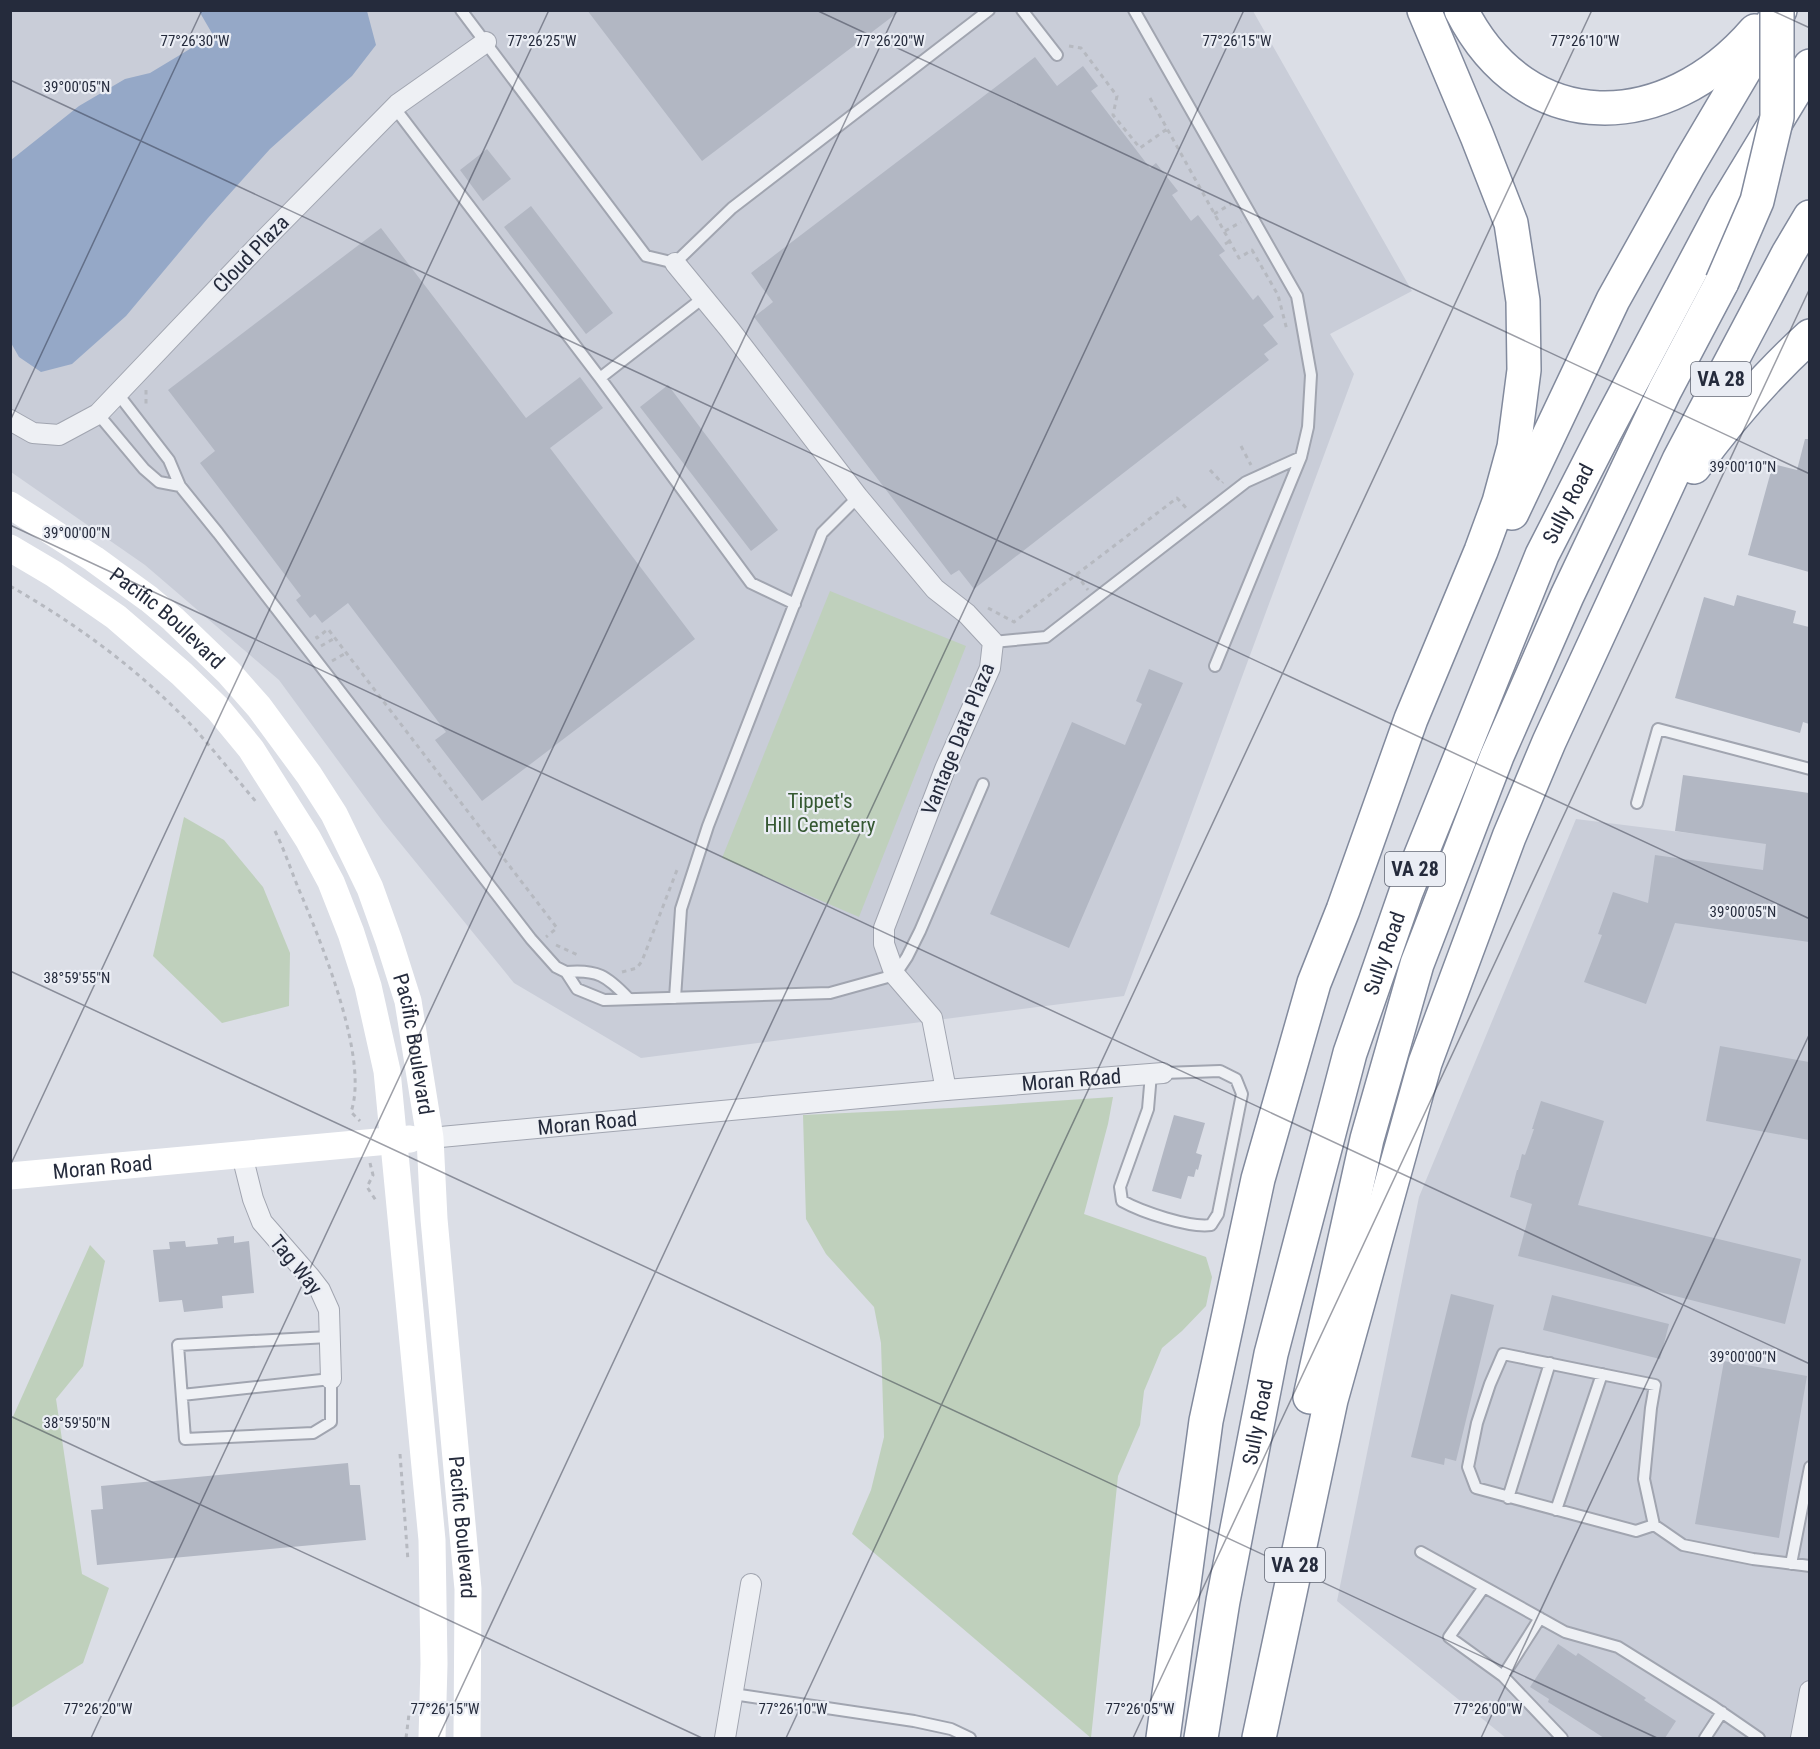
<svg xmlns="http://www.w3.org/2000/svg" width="1820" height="1749" font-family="'Roboto Condensed',sans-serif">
<rect width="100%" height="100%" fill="#dbdee6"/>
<path fill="#c9cdd8" d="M11,11h1242l159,280 -82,43 24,40 -230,622 -483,62 -127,-75 -131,-161 -104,-142 -134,-115 -134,-93z
M1576,819l233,29v890h-303l-169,-137 82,-404z"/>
<path fill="#bfd0bc" d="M830,591l136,55 -107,271 -137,-59z
M184,817l40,23 39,47 27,66 -1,53 -67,17 -69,-67z
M1113,1097l-5,27 -24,90 122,43 6,20 -6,29 -24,25 -20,17 -18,43 -4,34 -22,51 -27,262 -239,-204 19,-44 13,-53 -3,-94 -7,-36 -48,-53 -20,-35 -3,-104 148,-7z
M90,1245l15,16 -22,105 -27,33 26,175 27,14 -26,75 -72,45v-287z"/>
<path fill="#95a8c7" d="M199,11h168l9,34 -24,31 -82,73 -62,69 -82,98 -54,48 -31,8 -22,-15 -8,-14v-183l68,-54 46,-27 25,-6 63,-38z"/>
<path fill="#b2b7c3" d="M587,10h314l-199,151z
M1035,57l22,29 26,-20 15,20 -7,5 59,77 6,-5 22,28 -6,4 19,26 7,-6 27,36 -6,4 34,45 5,-5 16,22 -11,8 15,19 -14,10 5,6 -295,229 -15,-19 -8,5 -197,-258 19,-15 -22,-29z
M487,149l24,30 -28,22 -23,-31z
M531,206l82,107 -27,21 -82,-107z
M381,228l145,190 54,-41 23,31 -53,40 145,191 -213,162 -47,-61 11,-8 -98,-129 -26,20 -7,-9 -5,4 -14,-18 5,-4 -101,-133 15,-12 -47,-61z
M668,385l110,145 -27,21 -111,-144z
M1805,439h4v133l-61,-17 25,-91 24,6z
M1737,595l59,16 -3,12 16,4v97l-6,-2 -3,11 -125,-35 29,-101 30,9z
M1149,669l34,14 -114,265 -79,-34 82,-192 53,23 17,-41 -6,-3z
M1683,775l126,18v149l-134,-19 -29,81 -62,-22 18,-47 -4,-1 15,-42 35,11 7,-48 108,15 3,-26 -91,-13z
M1720,1046l89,16v78l-103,-19z
M1541,1101l63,20 -26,84 223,54 -16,65 -267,-68 14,-52 -22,-7 7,-27h1l4,-16 3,1 9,-26h-2z
M1174,1115l31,8 -9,30 6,2 -4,15 -2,-1 -2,8 -6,-1 -7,23 -29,-8z
M234,1236v7l15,-2 5,52 -32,3 1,12 -39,4 -2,-12 -23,2 -6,-52 17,-1 -1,-7 16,-1 1,6 32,-3 -1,-6z
M1451,1294l43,11 -38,156 -11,-3 -1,7 -33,-8z
M1552,1295l117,29 -9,35 -117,-29z
M1724,1361l83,15 -28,162 -84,-14z
M348,1463l2,22h10l6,55 -269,25 -6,-55 12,-1 -2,-23z
M1558,1644l18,12 2,-3 68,45 -2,2 32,21 -11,17h-61l-56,-36 1,-3 -19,-12z"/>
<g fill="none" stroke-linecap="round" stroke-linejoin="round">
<g stroke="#a1a5b0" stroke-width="14">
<path id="lane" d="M461,10l185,246 29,7 57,-55 257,-198
M1022,10l35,45
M1134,10l163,286 14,79 -3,52 -7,30 -86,209
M394,107l206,271 151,205 44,21
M600,378l103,-80
M118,394l51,66 11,26 38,47 313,406 25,28 10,5 11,17 27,11 226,-7 65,-18 12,-18 13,-26 63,-147
M98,414l46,55 15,13 21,4
M993,642l53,-5 200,-155 55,-25
M1637,803l21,-74 152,40
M566,972c31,-3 41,4 62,26
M675,998l6,-89 27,-83 114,-293 36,-36
M1151,1074l-3,35 -28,78 2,14c20,11 67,27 89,24l7,-11 24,-120 -6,-15 -16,-8 -57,2
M182,1395l149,-16v43l-18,11 -128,6 -7,-94 151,-8
M1508,1498l42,-135
M1556,1510l46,-136
M1654,1525l-18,6 -160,-43 -8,-21 9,-44 13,-39 13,-30 152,31 -4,23 -7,71 10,46 29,20 70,14 57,7
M1421,1552l144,80 53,15 96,60 45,31
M1791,1564l19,-97
M1484,1587l-35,50 54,39 37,-58
M1503,1676l59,62
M733,1694l181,27 37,8 19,9
M1705,1738l17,-26"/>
</g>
<g stroke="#a1a5b0" stroke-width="22">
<g id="street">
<path d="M675,263l55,67 128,167 77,92 32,25 26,28 -3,26 -45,101 -61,159v16l11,31 37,43 14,72"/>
<path d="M10,420l23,13 26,2 39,-21 160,-168 140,-142 88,-62"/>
<path id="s1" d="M430,1138l516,-48 217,-17"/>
<path d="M242,1155l11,44 9,23 48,55 10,13 9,20 2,69"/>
<path d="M725,1738l26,-154"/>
<path d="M1801,1738l9,-47"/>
</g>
</g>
<g stroke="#828a9d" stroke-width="36">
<g id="highway">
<path d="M1461,10c66,130 205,124 294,21"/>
<path d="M1694,467c35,-48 72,-91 116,-131"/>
<path d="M1512,513l101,-213 76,-136 91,-154"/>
<path d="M1310,1397l57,-258 50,-175 80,-208 70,-160 98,-206 57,-108"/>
<path d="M1163,1738l43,-317 52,-242 56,-196 29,-73 68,-191 70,-168 18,-49 15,-55 10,-77 -1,-69 -12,-78 -34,-87 -53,-126"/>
<path id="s4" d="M1201,1738l22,-137 48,-247 79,-301 56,-161 136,-337 63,-123 120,-226 85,-140"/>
<path d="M1259,1738l72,-338 94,-337 84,-226 40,-95 130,-282 109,-206 22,-37"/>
</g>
</g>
<path stroke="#b6b9c0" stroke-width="3" stroke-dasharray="4.5 4.5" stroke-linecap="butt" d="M1069,46l12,2 36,48 -4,19 27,33 27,-19
M1150,98l89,160 13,-8 26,45 9,35
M1214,214l17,-10
M1225,231l16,-9
M1225,244l5,-3
M146,390v18
M1241,446l10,19
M1210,470l12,13 1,-1
M1076,574l12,16
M10,586c68,39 131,85 185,143 21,24 41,49 62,74
M988,608l26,14 163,-124 11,12
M316,636l1,2 11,-9 229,299 -11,9
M321,646l14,-8
M332,661l14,-8
M275,831c11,22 18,46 28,68 21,51 66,161 48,213l9,9
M556,945l24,11
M622,972l15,-4 5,-7 35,-91
M370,1163l3,12 -6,12 10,15
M400,1454l8,107
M406,1738l3,-24"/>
<use href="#lane" stroke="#eef0f4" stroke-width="10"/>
<use href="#street" stroke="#eef0f4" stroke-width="20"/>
<g stroke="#fff" stroke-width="27">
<path id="s2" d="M10,505l84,54 55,40 24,20 56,54 30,34 50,68 25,39 36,74 19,53 19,60 22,137 4,81 34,370 -1,149"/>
<path d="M10,548l44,26 62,43 66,57 36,35 33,40 57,90 23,43 20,51 17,53 19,85 45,469 2,124 -2,74"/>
<path id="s3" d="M10,1176l400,-37"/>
</g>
<use href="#highway" stroke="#fff" stroke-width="33"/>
<g stroke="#828a9d" stroke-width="36" stroke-linecap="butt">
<path id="highway-bridge" d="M1722,282l35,-81 20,-84v-107"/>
</g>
<use href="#highway-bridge" stroke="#fff" stroke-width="33"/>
</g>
<path fill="none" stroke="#252b3c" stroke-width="1.5" stroke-opacity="0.45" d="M816,10l994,464M1771,10l39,18M10,80l1800,839M10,421l192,-411M10,525l1800,839M10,971l1647,767M10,1166l539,-1156M10,1416l692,322M91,1738l806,-1728M438,1738l806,-1728M786,1738l806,-1728M1133,1738l677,-1450M1481,1738l329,-705"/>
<g text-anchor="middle" stroke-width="4.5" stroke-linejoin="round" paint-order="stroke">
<g fill="#eaedf4" stroke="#606573" stroke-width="1.5">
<rect x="1691" y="362" width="60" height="34" rx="4.5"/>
<rect x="1385" y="852" width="60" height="34" rx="4.5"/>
<rect x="1265" y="1548" width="60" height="34" rx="4.5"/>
</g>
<g font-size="20" font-weight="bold" fill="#252b3c">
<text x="1721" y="386">VA 28</text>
<text x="1415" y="876">VA 28</text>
<text x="1295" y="1572">VA 28</text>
</g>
<g font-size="21" fill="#252b3c" stroke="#eaedf4">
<text transform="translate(251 254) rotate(-46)" y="7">Cloud Plaza</text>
<text dy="7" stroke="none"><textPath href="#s4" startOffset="1293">Sully Road</textPath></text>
<text dy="7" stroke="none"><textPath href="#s2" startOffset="194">Pacific Boulevard</textPath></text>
<text transform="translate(958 739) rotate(-68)" y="7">Vantage Data Plaza</text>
<text dy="7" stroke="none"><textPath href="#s4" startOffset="807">Sully Road</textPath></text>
<text dy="7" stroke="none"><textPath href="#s2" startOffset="698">Pacific Boulevard</textPath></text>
<text dy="7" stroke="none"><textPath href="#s1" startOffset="644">Moran Road</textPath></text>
<text dy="7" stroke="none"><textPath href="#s1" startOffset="158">Moran Road</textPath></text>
<text dy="7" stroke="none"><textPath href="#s3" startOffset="93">Moran Road</textPath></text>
<text transform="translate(296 1265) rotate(51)" y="7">Tag Way</text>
<text dy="7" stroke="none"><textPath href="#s4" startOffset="321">Sully Road</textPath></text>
<text dy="7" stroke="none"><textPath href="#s2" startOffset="1184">Pacific Boulevard</textPath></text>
</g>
<g font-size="21" fill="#355832" stroke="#eaedf4">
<text x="820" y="808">Tippet's<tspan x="820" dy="24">Hill Cemetery</tspan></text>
</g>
</g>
<g font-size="15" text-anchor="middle" fill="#252b3c" stroke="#eaedf4" stroke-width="4.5" stroke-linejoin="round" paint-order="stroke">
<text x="195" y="46">77°26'30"W</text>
<text x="542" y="46">77°26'25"W</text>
<text x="890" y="46">77°26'20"W</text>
<text x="1237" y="46">77°26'15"W</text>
<text x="1585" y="46">77°26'10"W</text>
<text x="77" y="92">39°00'05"N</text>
<text x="1743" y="472">39°00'10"N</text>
<text x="77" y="538">39°00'00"N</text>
<text x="1743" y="917">39°00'05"N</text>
<text x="77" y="983">38°59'55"N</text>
<text x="1743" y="1362">39°00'00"N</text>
<text x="77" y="1428">38°59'50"N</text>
<text x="98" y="1714">77°26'20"W</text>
<text x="445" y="1714">77°26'15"W</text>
<text x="793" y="1714">77°26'10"W</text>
<text x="1140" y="1714">77°26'05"W</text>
<text x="1488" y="1714">77°26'00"W</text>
</g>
<rect width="1820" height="1749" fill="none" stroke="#252b3c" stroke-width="24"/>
</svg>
